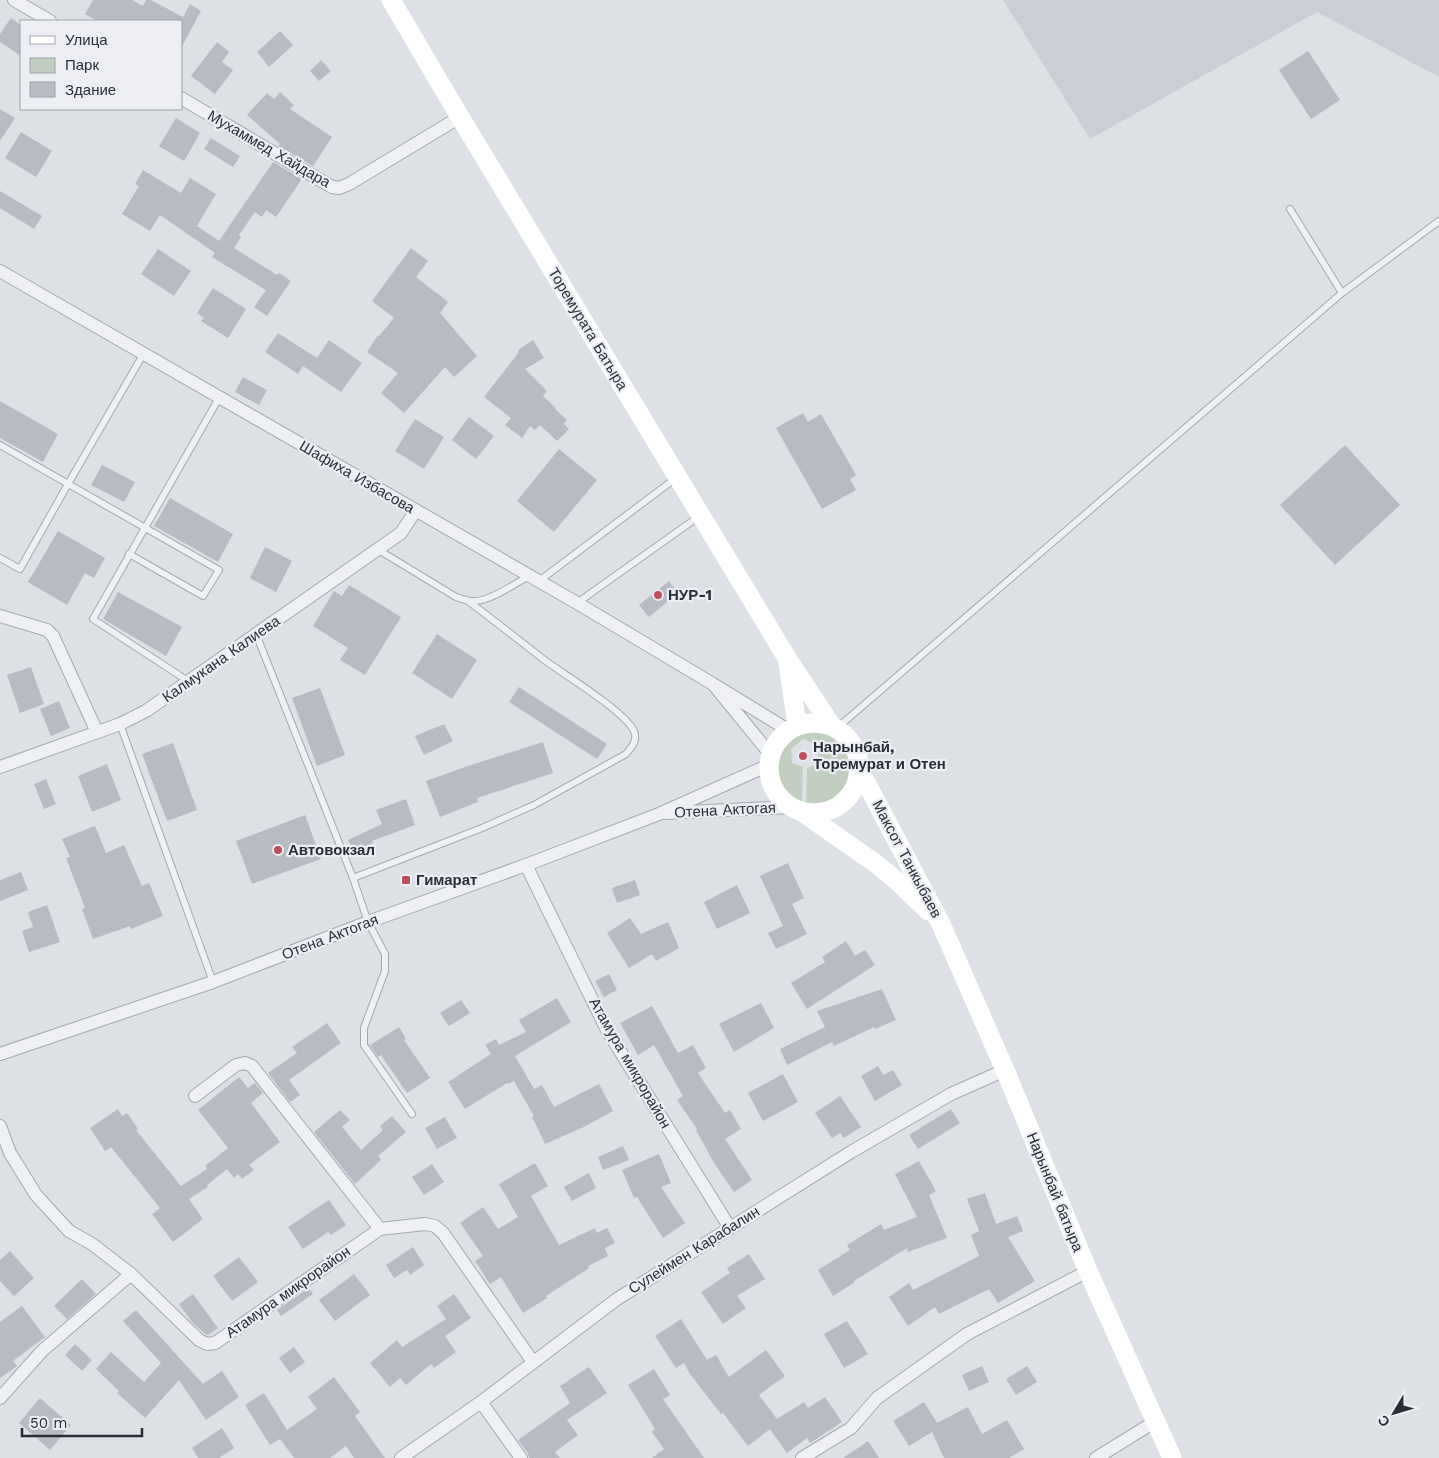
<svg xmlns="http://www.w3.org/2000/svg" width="1439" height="1458" font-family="'Work Sans',sans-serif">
<rect width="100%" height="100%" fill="#dde0e5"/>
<path fill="#cbcfd5" d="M1003,0h436v77l-122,-65 -227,127z"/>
<path fill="#c2cebf" d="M813,732c22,2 35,12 38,35l-33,-10 -1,-12 -14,-6 -12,10 1,14 11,4 -1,35c-5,-2 -10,-5 -14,-8 -13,-15 -13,-40 3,-53 6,-6 14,-7 22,-9z
M818,761l31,9c-3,26 -19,35 -43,33l1,-35 6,-2z"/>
<path fill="#b7bcc4" d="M93,0h39l11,6 3,-6h5l32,17 7,-13 11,7 -20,37v-27h-84l-12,-7z
M11,18l10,7v31l-21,-14v-8z
M280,31l13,14 -24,22 -12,-15z
M217,42l12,10 -7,10 11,8 -18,24 -24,-18z
M1308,51l32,49 -29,19 -32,-49z
M321,60l10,11 -12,10 -9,-10z
M280,92l14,13 -4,4 42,28 -19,29 -35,-20 2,-2 -33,-29 20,-22 7,6z
M0,109l15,9 -15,23z
M176,118l24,15 -16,28 -25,-15z
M21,132l31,19 -16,26 -31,-19z
M211,138l29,18 -7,11 -29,-18z
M273,162l29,17 -26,38 -10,-7 -4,7 -7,-5 -16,23 2,2 -7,11 43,27 2,-2 12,8 -24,35 -13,-9 12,-17 -54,-33 3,-4 -55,-38 -10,16 -28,-17 17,-28 -4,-2 8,-14 38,23 9,-15 26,16 -19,32 22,15z
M0,191l42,25 -8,13 -34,-21z
M411,248l17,13 -12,16 32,25 -8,11 37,43 -23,21 -9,-10 -41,46 -23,-20 17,-20 -31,-21 11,-17 1,1 15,-18 -22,-17z
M158,249l33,22 -17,25 -33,-22z
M213,288l33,21 -18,29 -27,-17 3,-3 -7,-5z
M278,333l39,25 12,-18 33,23 -21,29 -38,-26 -5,8 -33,-22z
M533,340l11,18 -19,11 22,22 -4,5 13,12 -1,1 12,11 -3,4 5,5 -12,12 -17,-16 -5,5 -5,-4 -8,12 -17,-13 6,-7 -27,-21 35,-45 -1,-2z
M243,377l24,13 -8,15 -24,-13z
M0,401l58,33 -15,28 -43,-24z
M803,413l5,9 13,-8 35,61 -6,4 6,11 -34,19 -46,-81z
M469,417l25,19 -18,23 -24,-19z
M415,419l29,18 -20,32 -29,-18z
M1345,445l55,60 -65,60 -55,-60z
M559,449l38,31 -43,52 -37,-31z
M102,465l33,17 -11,20 -33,-17z
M170,498l63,36 -15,28 -64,-36z
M58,531l47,27 -11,20 -9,-5 -18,32 -39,-23z
M265,547l27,14 -16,31 -26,-14z
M669,581l9,12 -29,24 -10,-12z
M349,585l52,32 -36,58 -25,-15 8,-12 -35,-22 21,-35 8,5z
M118,592l64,35 -16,29 -63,-37z
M437,634l40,26 -25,39 -40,-26z
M31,667l13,37 -24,9 -13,-38z
M519,687l88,57 -10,15 -88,-57z
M320,688l25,67 -28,11 -25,-68z
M59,701l11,27 -19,8 -11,-27z
M444,724l9,17 -29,14 -9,-19z
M543,742l10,31 -76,25 1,4 -38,15 -14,-36 39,-14z
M173,743l24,67 -30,11 -25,-67z
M107,764l14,36 -29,12 -14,-36z
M46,779l10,25 -12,5 -10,-25z
M406,799l9,26 -43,16 1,2 -16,7 -2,-3 -3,1 -4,-8 34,-16 -6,-14z
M305,815l16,44 -69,25 -16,-43z
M95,826l11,27 18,-8 18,41 7,-3 14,33 -32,13 -1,-3 -37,13 -11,-30 3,-1 -19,-50 4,-1 -8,-18z
M788,863l16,35 -12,6 15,30 -31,15 -8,-16 15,-7 -23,-50z
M21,872l7,18 -28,11v-21z
M635,880l5,15 -23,8 -5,-15z
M737,885l13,28 -33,16 -13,-27z
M47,905l13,37 -31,10 -7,-21 11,-4 -5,-15z
M630,918l11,16 27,-12 11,26 -23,13 -4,-7 -23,14 -22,-35z
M846,941l9,15 10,-6 10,15 -68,44 -16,-26 34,-21 -3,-5z
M609,974l8,16 -13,7 -9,-16z
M882,989l14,31 -21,9 -1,-2 -40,19 -2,-4 -45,23 -7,-16 45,-22 -8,-16z
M557,998l14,24 -56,34 19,33 8,-4 12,22 45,-23 14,27 -29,16 -39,17 -13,-27 2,-1 -20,-35 -6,3 -1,-1 -42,26 -17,-27 43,-28 -6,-9 11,-6 3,6 27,-13 -7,-12z
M461,1000l9,13 -21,13 -9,-13z
M761,1003l13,25 -40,24 -15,-28z
M652,1006l26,47 15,-8 13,23 -8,5 27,40 5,-3 11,19 -16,10 27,41 -18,12 -20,-29 -18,-33 1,-1 -20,-29 6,-4 -29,-51 -16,10 -18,-32z
M327,1023l14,20 -52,37 11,15 -10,7 -22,-29 29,-20 -5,-6z
M399,1027l7,12 -2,1 26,38 -23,15 -26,-38 -3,2 -8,-12z
M878,1066l5,9 10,-5 9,15 -27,16 -14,-25z
M783,1074l15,28 -35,19 -15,-28z
M239,1077l9,11 7,-5 8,10 -12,10 29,39 -31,23 5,5 -12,9 -4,-5 -4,4 -7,-9 -20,16 1,2 -19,12 14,20 -30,23 -21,-28 8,-6 -49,-61 -6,4 -15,-23 28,-19 4,7 5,-3 11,16 -2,1 45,56 26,-17 -2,-3 23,-18 -30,-38z
M840,1096l21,31 -17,11 -4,-5 -8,5 -17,-25z
M951,1109l9,14 -42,26 -9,-14z
M340,1110l10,10 -8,7 19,23 22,-20 -3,-4 12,-10 14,16 -28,24 3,4 -26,24 -41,-52z
M445,1117l12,21 -20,11 -12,-21z
M623,1146l6,14 -26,10 -5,-13z
M659,1154l12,29 -10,4 24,36 -22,15 -26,-41 -3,1 -12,-28z
M919,1161l17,30 -7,4 18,43 -39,14 -1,-4 -53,33 1,1 -22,14 -15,-26 32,-20 -3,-5 34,-21 3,6 33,-13 -22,-43z
M535,1163l13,23 -17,10 28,49 36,-17 2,5 10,-5 8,15 -10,5 3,8 -20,10 1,2 -43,28 1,2 -24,15 -22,-36 -11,7 -15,-23 8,-5 -23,-33 23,-16 15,22 20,-12 -19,-33z
M432,1164l12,18 -20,13 -12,-18z
M589,1173l7,15 -24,13 -8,-14z
M985,1193l11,31 21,-8 6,15 -15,6 27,44 -37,22 -9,-14 -50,25 -4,-7 -27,19 -19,-29 20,-14 4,7 66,-34 -8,-21 8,-4 -12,-32z
M329,1200l17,25 -15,10 -3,-3 -25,17 -15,-22z
M413,1247l11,18 -14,10 -3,-5 -13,8 -8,-13z
M10,1251l24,27 -20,18 -14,-15v-21z
M749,1254l16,25 -28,17 9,12 -23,16 -22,-32 29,-19 -3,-5z
M239,1257l19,25 -26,19 -19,-25z
M354,1274l16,21 -35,26 -16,-21z
M82,1279l14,15 -29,25 -13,-13z
M309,1288l4,6 -32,22 -4,-6z
M193,1294l25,34 -10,7 -4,-2 -12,-11 -13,-18z
M454,1294l17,24 -26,18 11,16 -22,16 -3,-4 -25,21 -6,-7 -10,9 -20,-24 27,-23 5,7 44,-28 -9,-13z
M22,1306l23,31 -32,24 4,5 -17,12v-56z
M136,1310l67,74 19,-13 17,26 -33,23 -27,-40 -34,38 -28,-25 2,-2 -23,-22 15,-17 33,30 17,-19 -38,-42z
M681,1319l26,41 9,-5 13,22 37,-27 19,26 -26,19 18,24 27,-17 4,6 17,-11 17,25 -32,21 -3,-5 -20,15 -17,-24 -22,17 -25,-33 -2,1 -31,-40 -6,-11 -8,5 -21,-32z
M847,1321l21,33 -24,14 -20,-34z
M75,1344l17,16 -10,11 -17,-16z
M294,1347l11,15 -15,11 -11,-15z
M982,1366l7,16 -20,9 -7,-16z
M1027,1366l10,16 -21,13 -10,-16z
M589,1367l18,26 -40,27 11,15 -23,17 5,6h-31l-1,-5 -10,-13 52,-37 -10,-17z
M654,1369l16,26 -7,4 41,59h-52l12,-9 -12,-17 3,-3 -27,-44z
M334,1377l26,35 -5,4 30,42h-31l-8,-12 -16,12h-36l-14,-19 -10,6 -25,-40 19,-12 23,37 30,-21 -9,-12z
M40,1398l31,27 -21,25 -31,-27z
M924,1402l13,21 31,-16 14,27 25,-14 17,29 -15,9h-65l-12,-26 -23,14 -16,-25z
M222,1428l12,20 -15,10h-21l-6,-10z
M868,1441l11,17h-36z"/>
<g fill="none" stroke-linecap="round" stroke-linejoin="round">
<g stroke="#a3a7ae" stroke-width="8">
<path id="lane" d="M1290,209l52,84
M0,445l219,125 -16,26 -74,-42
M377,549l79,48c7,2 13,5 19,4 15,0 41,-18 54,-25
M0,558l20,11 48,-85 76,-131
M539,581l137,-103
M577,603l121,-86
M256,634l97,244 15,44 17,32v17l-21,57v17l48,69
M188,681l-95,-62 126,-221
M120,724l93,258
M837,728l505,-435 97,-72
M353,878l129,-50 52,-23 92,-51c6,-7 12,-14 8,-23 -9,-19 -67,-55 -87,-69 -26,-20 -52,-41 -79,-61"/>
</g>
<g stroke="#a3a7ae" stroke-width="14">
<path id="street" d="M14,0l36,21
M181,98l151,89 7,1 10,-4 111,-67
M0,271l577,332 136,81
M0,616l47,14 6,6 44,96
M771,755l-58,-71 75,46
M0,767l120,-43 26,-13 255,-178 15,-23
M666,813l126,-6
M526,865l81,165 123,198
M0,1054l213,-72 155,-60 158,-57 133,-51 110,-49
M195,1096l41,-31 9,-2 7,3 128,163
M0,1126l10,27 26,42 33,36 23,13 39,30 68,66 8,4 8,-1 165,-114 45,-5 10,2 8,7 90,129
M0,1398l42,-47 89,-77
M481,1402l40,56
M401,1458l80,-56 136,-103 234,-147 100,-58 54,-24
M802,1458l49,-30 26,-30 90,-64 121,-63
M1096,1458l60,-37"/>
</g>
<use href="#lane" stroke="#eff0f4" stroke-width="6"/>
<use href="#street" stroke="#eff0f4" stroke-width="12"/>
<path stroke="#fff" stroke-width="19" d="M391,0l69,117 327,541 44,67
M788,664l9,61
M769 768a45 45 0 1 1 90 0a45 45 0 1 1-90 0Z
M860,771l81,153 64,146 83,201 84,187
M802,812l73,51 22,18 31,30"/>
</g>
<g fill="#be4e5b" stroke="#eceef3" stroke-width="2">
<circle cx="658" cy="595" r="5"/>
<circle cx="803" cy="756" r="5"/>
<circle cx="278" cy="850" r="5"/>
<rect x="401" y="875" width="10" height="10" rx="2.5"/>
</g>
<g text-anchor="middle" stroke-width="4.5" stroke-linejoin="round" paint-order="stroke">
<g font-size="15" fill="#282e39" stroke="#eceef3">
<text transform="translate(269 149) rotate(30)" y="5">Мухаммед Хайдара</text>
<text transform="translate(588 329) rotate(59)" y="5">Торемурата Батыра</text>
<text transform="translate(357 477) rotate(30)" y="5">Шафиха Избасова</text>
<text transform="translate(221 659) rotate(-35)" y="5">Калмукана Калиева</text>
<text transform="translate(725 810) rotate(-3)" y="5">Отена Актогая</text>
<text transform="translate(907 859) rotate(62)" y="5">Максот Танкыбаев</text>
<text transform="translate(330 937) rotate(-21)" y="5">Отена Актогая</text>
<text transform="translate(630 1063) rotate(60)" y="5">Атамура микрорайон</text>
<text transform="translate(1055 1192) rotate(68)" y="5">Нарынбай батыра</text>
<text transform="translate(694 1250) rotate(-32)" y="5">Сулеймен Карабалин</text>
<text transform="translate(288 1292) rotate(-35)" y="5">Атамура микрорайон</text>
</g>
<g font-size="15" font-weight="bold" fill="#282e39" stroke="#eceef3" text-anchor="start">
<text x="668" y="600">НУР-1</text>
<text x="813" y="752">Нарынбай,<tspan x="813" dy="17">Торемурат и Отен</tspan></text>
<text x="288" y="855">Автовокзал</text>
<text x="416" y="885">Гимарат</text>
</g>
</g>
<rect x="20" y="20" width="162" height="90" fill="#eceef3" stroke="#9ea1a9"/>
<rect x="30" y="36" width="25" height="8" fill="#ffffff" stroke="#9ea1a9"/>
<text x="65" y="45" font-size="15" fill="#282e39">Улица</text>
<rect x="30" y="58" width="25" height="15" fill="#c2cebf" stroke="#9ea1a9"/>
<text x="65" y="70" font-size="15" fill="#282e39">Парк</text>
<rect x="30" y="82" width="25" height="15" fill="#b7bcc4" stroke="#9ea1a9"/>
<text x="65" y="95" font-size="15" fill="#282e39">Здание</text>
<g transform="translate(1394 1413) rotate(232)" stroke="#eceef3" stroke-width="4" paint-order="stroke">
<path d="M0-4L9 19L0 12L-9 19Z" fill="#282e39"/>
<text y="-8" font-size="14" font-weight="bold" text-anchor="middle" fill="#282e39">С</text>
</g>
<path d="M22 1428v8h120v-8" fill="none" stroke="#282e39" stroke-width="2.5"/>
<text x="30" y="1428" font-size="15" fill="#282e39" stroke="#eceef3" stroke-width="4" paint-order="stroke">50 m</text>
</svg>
